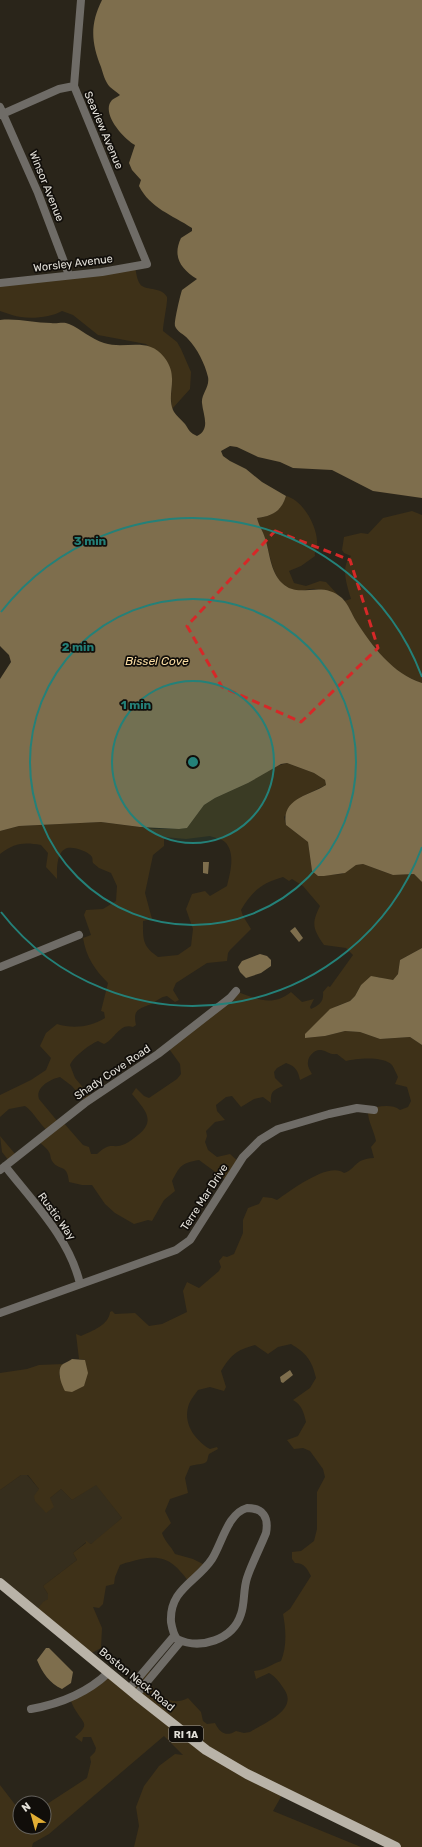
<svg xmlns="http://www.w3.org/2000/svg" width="422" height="1847" font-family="Rubik,sans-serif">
<rect width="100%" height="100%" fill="#2a251a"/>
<path fill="#362e1d" d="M21,1475h6l12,14 11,9 11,-9 11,11 24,-16 26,34 -25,22 -6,4 -5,-2 -13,11 4,7 -34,26 5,8v5l-13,13 -35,-29v-93z"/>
<path fill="#3e3118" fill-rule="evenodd" d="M135,266c1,6 2,14 5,18 4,7 21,2 27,13 1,4 -4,27 -4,34l14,11 4,7 10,23 -1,17 -18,20 -1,-11 1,-21 -5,-15 -21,-18 -48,-9 -25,-20 -11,-4c-12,7 -36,9 -50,4 -4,-1 -8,-3 -12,-4v-28z
M286,496c17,4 32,31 31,48 0,4 -3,7 -2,12l-14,10 -12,5 5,12 12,3 14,-5 6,1 13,14c-7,-4 -15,-7 -24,-7 -7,-1 -14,4 -21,2 -22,-6 -23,-35 -29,-53 -2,-7 -6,-12 -8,-20 13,-1 25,-8 29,-22z
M412,511l10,4v168c-29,-9 -52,-38 -67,-63 -4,-7 -6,-14 -11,-19l7,-2c-4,-14 -11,-32 0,-43l-7,-3 -2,-3 2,-13 17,-4 7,1 15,-16z
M287,763l27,10 11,7 1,5 -25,12 -17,20 2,8 22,17 4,29 6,5 24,-2 14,-9 7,-1 30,11 21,-1 8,8v66l-22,12 -2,14 -5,6h-8l-6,-3 -18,8 -6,11 -5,5 -13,5 -28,24 -4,8 20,-2 20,-5 15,1 20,7 30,-2 12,8v802h-29l-111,-52 -9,16 88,36h-227l5,-21 -3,-19 8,-21 15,-20 16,-12 8,1 -19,-19 -115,98 -16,9 -1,4h-32v-62l20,26v16h24v-21l43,-28 4,-16 -1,-5 5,-5 1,-4 -5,-11h-8l-1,5 -7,-5c15,-13 9,-13 1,-26 -3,-4 -4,-8 -6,-12l37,-25 23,18 19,-21 3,1 -3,11c12,12 21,24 39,15l13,14 2,9 4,3 8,-1c5,10 11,14 21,8l8,2 6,-1c14,-9 49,-22 34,-43 -4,-6 -8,-12 -15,-16l-13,6 -2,-8c14,-2 15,-6 27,-10 6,-14 5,-32 2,-47l7,-5 21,-33c-4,-7 -6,-13 -16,-13l-3,-4v-7l9,-1 13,-10 3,-12v-37l8,-15 -2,-8 -13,-18 -7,-3 -9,1 -7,-9 11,-4 8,-14c-2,-9 -4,-17 -13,-22l17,-12 6,-10c-4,-18 -10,-25 -25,-34l-13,3 -10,7 -13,-9c-19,5 -24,10 -34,26l5,16 -2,4 -14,-4 -12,3c-3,4 -7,9 -9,14 -7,19 6,36 21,45l7,-2 1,2 -9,5c-1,2 -1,4 -2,7 -2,4 -12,3 -17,5l-5,12 3,15 -18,6 -5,12 6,12 -9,10c3,9 9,13 13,21l18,5 14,7 -17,17c-15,-19 -23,-29 -49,-24 -7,2 -14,3 -21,6l-5,12 -1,7 -8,2 -3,18 -4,4 -6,-1 9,21 -1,20 -13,7 -53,-43 8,-10 5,-3v-5l-5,-8 34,-26 -4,-7 13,-10 -1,-3 6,4 31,-26 -26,-33 -24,15 -11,-11 -11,9 4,9 -8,6 -11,-12 -1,-5 5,-7 -11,-14h-7l-21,15v-117l27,-4 12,-4 24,-1 -3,4 -1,9 26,-17 -6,-1 -3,-25 5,2c11,-5 28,-11 29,-24l2,-1 3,3 20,-1 14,13 13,-2 25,-12 -4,-21 4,-9 12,6 20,-17 2,-4 -2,-6 4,-5 4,1 7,-3 9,-21v-13l5,-12 11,-4 4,-7 9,1 5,2c13,-9 52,-39 67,-27 13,-4 9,-14 30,-15l-3,-11 5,-6c-2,-11 -9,-21 -8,-32 9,-2 23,-6 32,1l8,-3 3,-6 -4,-14 -12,-3 3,-7c-2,-4 -4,-9 -6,-12 -8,-9 -35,-7 -46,-4l-9,-7c-8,1 -9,-3 -16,-4 -6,-1 -13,6 -13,12 -1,4 2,8 4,12l-12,6c-2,-10 -5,-14 -14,-17l-9,5 -3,4 1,6 8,8c-10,4 -13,6 -12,17l-8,-6 -9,2 -13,8 -9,-11 -6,1 -10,8 1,6 8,9 -10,2 -9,9 1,5 -2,6 3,8 9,7 13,-3 11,10 -12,18 -30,-22c-18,3 -19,6 -27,21l3,10 -11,9 -12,21 -4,-1 -14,4 -19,-11 -10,-9 -13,-19h-10l-13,-3c-2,-20 -10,-10 -17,-21 -2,-3 -1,-6 -3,-9 -2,-4 -8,-8 -12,-12l11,-9c-9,-7 -14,-19 -23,-25l-16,3 -9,8v-22l31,-15 15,-10 5,-12 -11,-12 6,-13 11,-9c16,5 34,3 48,-6l-1,-6 -3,-1 7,-28c-13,-13 -22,-26 -25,-45l8,-3 -7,-20 2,-5 17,-1 13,-8 1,-15 -6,-13 -12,-5 -6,-5c-1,-2 0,-4 -1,-6 -3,-6 -22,-12 -27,-8 -9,5 -8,21 -8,30l-11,-12 2,-14 -7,-8c-18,-3 -26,-2 -41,9v-23l19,-5 82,-4 54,7h24l8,-1 17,-23 11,-7 33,-15 26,-16zM210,836c5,2 12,3 15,6 11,11 5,31 2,44l-17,10 -5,-5 -13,3 -6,15 7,20 -2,17 -13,9 -20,2c-16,-11 -15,-18 -15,-36l9,-2 -7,-26 8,-38 11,-9v-9l22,2zM283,877l6,4 3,-2 11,7 17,20c-9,18 -7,23 4,39l22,3 7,7 -23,32 -2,-1 -5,6c1,10 -4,13 -12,17l-1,-2 4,-8 -12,3 -11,-10c-20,16 -35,6 -56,-1l-68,55 13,18 1,10 -4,5 -28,19 -5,-2 -8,-8 -4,6c12,15 25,26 6,41 -4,3 -9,7 -13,9 -13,6 -13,-4 -28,10h-6l-2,-7 -6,-2 -21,-24 -4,1 -19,-23c-4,-11 11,-20 21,-22l12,9 13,16 7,-4 -17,-20 -5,-13c3,-8 20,-21 28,-24l6,3c10,-4 16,-22 29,-17l3,-2c-4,-18 6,-16 17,-22 5,-3 8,-6 14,-7l8,6 4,-2 -6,-10 3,-7 31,-20 20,-2 1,-8 2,-3 21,-21 -8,-13 -2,-6c11,-19 21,-27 42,-33z
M0,1136l16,19 -7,6 -7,-9z"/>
<path fill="#7e6e4d" d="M102,0h320v498l-49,-7 -41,-21 -39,-2 -13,-6 -22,-5 -21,-10 -7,-1 -9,5 2,5 7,5 16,8 16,13 24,14c-5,16 -14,20 -29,22 2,8 6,13 8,20 5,15 5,33 17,45 17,17 39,-4 60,15 7,7 9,15 14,23 16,25 37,53 66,62v199l-8,-8 -21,1 -30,-11 -7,1 -11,8 -21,3h-6l-6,-5 -4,-29 -22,-17c-5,-27 23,-29 40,-40l-1,-5 -11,-7 -27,-10 -6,1 -33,19 -33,15 -11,7 -17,23 -8,1 -39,-2 -39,-5 -82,4 -19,5v-152l11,-17 -2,-7 -9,-9v-326c17,-2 34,3 51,3 7,1 12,-2 18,1 12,5 22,15 35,19 21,7 44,-7 60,14 16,20 2,36 9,53 2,5 8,9 12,14 4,6 5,9 12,12 14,-7 6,-21 5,-33 -1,-9 8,-16 6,-26 -3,-13 -11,-29 -20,-38 -4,-5 -11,-7 -13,-13 -1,-4 5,-30 7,-36l15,-11c-16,-10 -25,-22 -16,-41l11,-7v-3c-20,-13 -42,-20 -53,-42l2,-6 -9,-10 -3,-7 6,-18c-11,-6 -35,-32 -23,-45 2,-2 6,-3 8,-5 -3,-3 -7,-5 -10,-8 -5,-5 -7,-14 -9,-20 -10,-25 -11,-43 1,-67z
M203,862h6l-1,12 -5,-1z
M295,927l8,11 -4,4 -9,-11z
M422,948v97l-12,-8 -30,2 -20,-7 -15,-1 -20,5 -20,2v-4l25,-25 20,-8 5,-5 6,-11 10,-9 22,4 5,-6 2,-14z
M260,954l7,2 4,4v6l-10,7 -15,5 -6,-6 -2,-5 4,-6z
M72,1359l13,1 3,13 -4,13 -12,6 -7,-1c-4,-7 -9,-22 -2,-27 3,-2 7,-3 9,-5z
M290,1370l3,5 -10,8 -2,-1 -1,-5z
M46,1648h3l24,24 -2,11 -9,6c-12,-5 -20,-17 -25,-29z"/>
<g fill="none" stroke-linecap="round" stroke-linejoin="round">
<path stroke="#6f6c67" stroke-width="8" d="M0,107l38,86 31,82
M0,115l59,-26 15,-3
M0,283l102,-11 45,-8 -73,-178 7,-86
M0,967l79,-32
M5,1166c28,36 65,73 75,118
M0,1170l85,-67 73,-49 72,-56 6,-7
M0,1313l176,-63 14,-10 53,-83 17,-17 18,-11 51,-15 28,-6 17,2
M247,1508c16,0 22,9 19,25 -6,15 -14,30 -19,45 -4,12 -2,25 -6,36 -8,26 -41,36 -64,25 -4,-5 -5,-11 -6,-17 -2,-33 26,-40 41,-63 10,-16 16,-46 35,-51z
M129,1689l45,-53
M136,1695l45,-54
M31,1709c28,-5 56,-16 77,-36"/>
<path stroke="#b9b3a8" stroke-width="10" d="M0,1583l136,112 70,55 41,24 149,73"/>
</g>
<path fill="none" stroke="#d62828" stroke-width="3" stroke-dasharray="8 5" stroke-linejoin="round" d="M275,531l75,29 28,88 -77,74 -79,-35 -35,-61z"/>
<circle cx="193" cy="762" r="81" fill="#248179" fill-opacity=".12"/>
<g fill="none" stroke="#248179" stroke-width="2">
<circle cx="193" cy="762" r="81"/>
<circle cx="193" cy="762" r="163"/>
<path d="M422 847A244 244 0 0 1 1 912M1 612A244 244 0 0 1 422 677"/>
</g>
<g text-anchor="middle" stroke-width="3.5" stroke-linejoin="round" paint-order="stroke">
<rect fill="#110e0a" stroke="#a4a19b" stroke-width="1" x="169" y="1726" width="34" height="16" rx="3"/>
<g font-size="10" font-weight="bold" fill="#e3e0d9">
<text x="186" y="1738">RI 1A</text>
</g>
<g font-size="11" fill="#e3e0d9" stroke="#110e0a">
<text transform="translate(104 130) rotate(67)" y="4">Seaview Avenue</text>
<text transform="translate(47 186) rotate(68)" y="4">Winsor Avenue</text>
<text transform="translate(73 263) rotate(-7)" y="4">Worsley Avenue</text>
<text transform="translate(112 1072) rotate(-34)" y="4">Shady Cove Road</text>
<text transform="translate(204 1197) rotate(-57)" y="4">Terre Mar Drive</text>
<text transform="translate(57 1216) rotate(54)" y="4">Rustic Way</text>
<text transform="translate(137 1679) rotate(39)" y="4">Boston Neck Road</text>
</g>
<g font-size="12" font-style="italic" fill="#fadda3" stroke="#110e0a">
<text x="157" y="665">Bissel Cove</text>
</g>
</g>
<circle cx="193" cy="762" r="6" fill="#248179" stroke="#110e0a" stroke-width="2"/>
<g font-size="12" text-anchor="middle" font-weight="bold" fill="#248179" stroke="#110e0a" stroke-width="3.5" stroke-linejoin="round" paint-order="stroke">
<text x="90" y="545">3 min</text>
<text x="78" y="651">2 min</text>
<text x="136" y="709">1 min</text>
</g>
<g transform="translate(32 1815) rotate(323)"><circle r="19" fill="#110e0a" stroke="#65625d"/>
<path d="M0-3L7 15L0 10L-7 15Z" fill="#e2ae34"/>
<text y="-6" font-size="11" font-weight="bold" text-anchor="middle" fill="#e3e0d9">N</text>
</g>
</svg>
